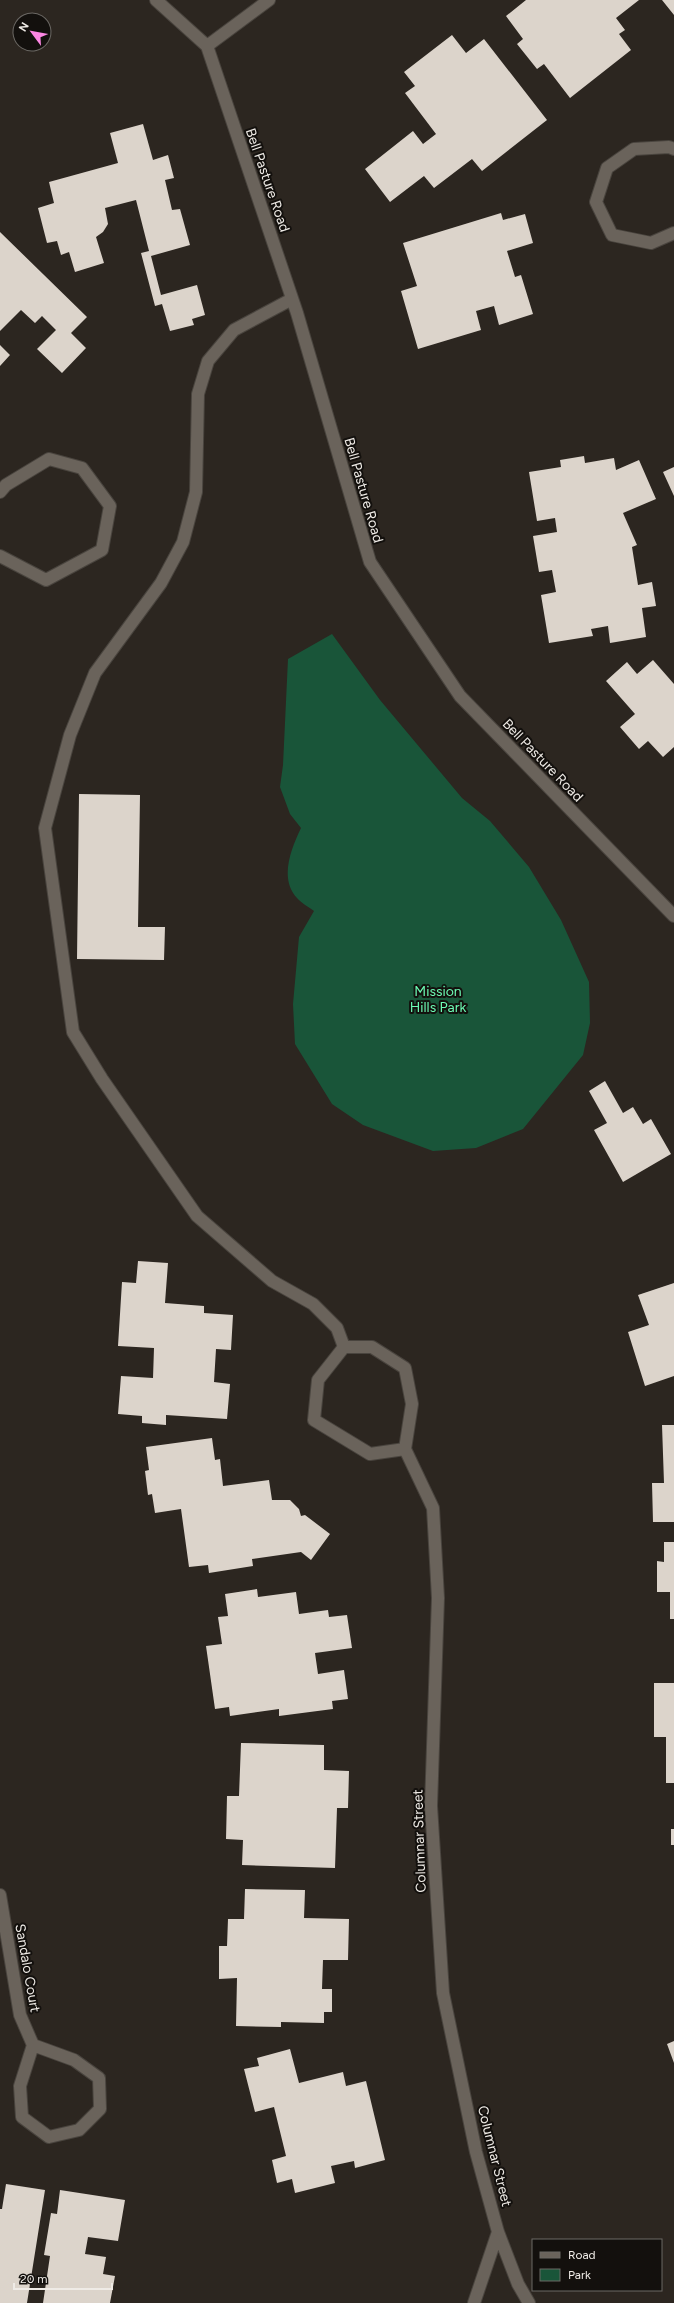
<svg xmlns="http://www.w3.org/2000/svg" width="674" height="2303" font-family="Figtree,sans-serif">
<rect width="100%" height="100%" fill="#2c2620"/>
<path fill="#195539" d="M332,634l48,66 82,98 28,23 39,46 32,53 28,62 1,41 -7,32 -60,74 -47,19 -43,3 -70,-26 -31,-21 -37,-60 -2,-40 6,-67 15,-26c-5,-4 -13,-8 -17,-13 -18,-19 -6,-49 4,-70l-11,-14 -10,-27 3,-22 5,-106z"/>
<path fill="#dcd4cb" d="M526,0h113l-23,18 9,12 -6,4 12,16 -61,48 -26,-34 -7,5 -20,-25 6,-5 -17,-23z
M662,0h12v15z
M452,35l14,18 18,-14 63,81 -65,51 -10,-12 -38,29 -10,-12 -34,26 -25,-33 48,-38 10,13 13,-10 -31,-41 10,-7 -11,-14z
M143,124l10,36 15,-5 6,23 -9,2 7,30 8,-1 10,36 -39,11 10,39 36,-10 8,30 -13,4 2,6 -24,6 -8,-27 -7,2 -14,-53 8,-2 -13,-51 -31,8 3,16 -5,8 -7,5 8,26 -29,9 -6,-20 -8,3 -4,-14 -10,2 -9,-35 16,-5 -5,-21 69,-19 -8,-30z
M501,213l2,7 22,-6 8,29 -26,8 8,26 6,-2 12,39 -34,11 -5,-19 -18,5 5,19 -63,19 -17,-58 16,-5 -14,-43z
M0,232l87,85 -16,16 15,15 -24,25 -25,-24 19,-19 -14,-14 -7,7 -14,-13 -21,21z
M0,345l10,10 -10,11z
M584,456l1,7 29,-5 2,12 23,-10 17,39 -33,14 14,32 -5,2 6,38 14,-3 4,24 -14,2 4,29 -36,6 -2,-17 -17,3 2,7 -44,7 -8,-48 15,-3 -4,-22 -13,2 -6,-36 24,-4 -2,-14 -18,3 -8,-49 32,-5 -1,-7z
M674,467v29l-11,-24z
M653,660l21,24v63l-11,10 -15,-16 -9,8 -19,-22 15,-13 -29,-33 21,-19 10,12z
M79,794l61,1 -2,132h27l-1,33 -87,-1z
M605,1081l18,32 10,-6 10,17 8,-5 20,35 -48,28 -29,-52 13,-7 -18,-32z
M138,1261l30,2 -3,40 39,3v7l29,2 -2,35 -15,-1 -2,33 16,2 -3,35 -61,-4v10l-24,-2v-7l-24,-2 3,-38 32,2 1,-30 -36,-2 4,-64 14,1z
M674,1283v93l-29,10 -17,-54 21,-7 -11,-30z
M662,1425h12v97h-21l-1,-39h12z
M212,1438l3,22 5,-1 3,27 46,-6 3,20h18l9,9 2,7 4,-1 25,19 -19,26 -10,-8 -49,7 1,7 -44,7 -1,-8 -19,2 -8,-58 -26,4 -3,-19 -4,1 -3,-24 4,-1 -3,-23z
M664,1542h10v77h-4v-27h-13v-31l7,1z
M257,1589l1,8 38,-5 3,22 29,-4 1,7 18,-2 5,33 -37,5 3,21 26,-4 4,29 -16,2 1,8 -54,7v-7l-49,7 -1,-9 -14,2 -9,-63 16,-2 -4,-27 10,-1 -3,-22z
M654,1683h20v100h-8v-46h-12z
M241,1743l83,2v25l25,1 -1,37h-11l-2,60 -93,-3 1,-25 -17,-1 1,-43h12z
M671,1829h3v16h-3z
M245,1889l60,1 -1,28 45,1 -1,41h-25l-1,29h10v23h-8v11l-43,-1v5l-45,-1 1,-48 -18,1v-33h8l1,-27h16z
M674,2041v22l-7,-19z
M290,2049l9,34 44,-11 3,14 20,-5 19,79 -30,8 -1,-7 -23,5 4,17 -40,10 -3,-14 -15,4 -5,-23 14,-4 -12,-49 -19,5 -11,-43 15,-3 -2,-8z
M6,2184l39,6 -18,113h-27v-94h2z
M60,2190l65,10 -7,41 -30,-4 -3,17 21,3 -3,17 12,2 -5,27h-67l7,-47 -6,-1 7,-42 6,1z"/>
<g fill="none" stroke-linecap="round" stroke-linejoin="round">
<g stroke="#49443e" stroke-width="14">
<path id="minor" d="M156,0l51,46 90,267 73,249 90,134 214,220
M207,46l62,-46
M674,149l-5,-2 -35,2 -27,19 -11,34 16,33 39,8 23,-10
M292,299l-58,31 -26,31 -10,33 -2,98 -13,50 -22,41 -66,90 -25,62 -25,93 28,204 29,47 95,137 75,65 41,23 24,24 7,19
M0,492l6,-7 43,-26 33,9 28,38 -8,44 -56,30 -46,-24
M405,1449l-35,5 -56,-34 4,-40 26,-33h28l33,21 7,36 -7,45 28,59 5,90 -7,208 12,187 33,159 22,80 20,52 11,19
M0,1895l20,120 13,30 -13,41 2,31 27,20 30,-7 21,-21 -1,-31 -25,-18 -41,-15
M474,2303l24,-71"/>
</g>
<use href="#minor" stroke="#6a635b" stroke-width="12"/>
</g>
<g text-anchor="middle" stroke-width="4" stroke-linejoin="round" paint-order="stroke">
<g font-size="14" fill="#efebe6" stroke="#13100d">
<text transform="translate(268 180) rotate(71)" y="5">Bell Pasture Road</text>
<text transform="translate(364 490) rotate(74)" y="5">Bell Pasture Road</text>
<text transform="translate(543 760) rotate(46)" y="5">Bell Pasture Road</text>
<text transform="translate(419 1841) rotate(-92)" y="5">Columnar Street</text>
<text transform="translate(28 1968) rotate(80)" y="5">Sandalo Court</text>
<text transform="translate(495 2156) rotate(76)" y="5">Columnar Street</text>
</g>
<g font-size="14" fill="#6dfcb5" stroke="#13100d">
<text x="438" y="996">Mission<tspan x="438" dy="16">Hills Park</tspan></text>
</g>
</g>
<rect x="532" y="2239" width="130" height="52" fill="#13100d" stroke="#6b6864"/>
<rect x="540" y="2252" width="20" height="6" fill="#6a635b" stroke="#6b6864"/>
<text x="568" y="2259" font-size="12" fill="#efebe6">Road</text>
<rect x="540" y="2269" width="20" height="12" fill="#195539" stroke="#6b6864"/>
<text x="568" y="2279" font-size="12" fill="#efebe6">Park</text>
<g transform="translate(32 32) rotate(302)"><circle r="19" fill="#13100d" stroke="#6b6864"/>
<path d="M0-3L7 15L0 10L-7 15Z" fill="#fc86e3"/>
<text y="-6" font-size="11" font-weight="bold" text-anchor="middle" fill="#efebe6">N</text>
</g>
<path d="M14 2283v6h98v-6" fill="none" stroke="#efebe6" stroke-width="2"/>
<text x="20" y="2283" font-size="12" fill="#efebe6" stroke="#13100d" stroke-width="3" paint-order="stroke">20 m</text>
</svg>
